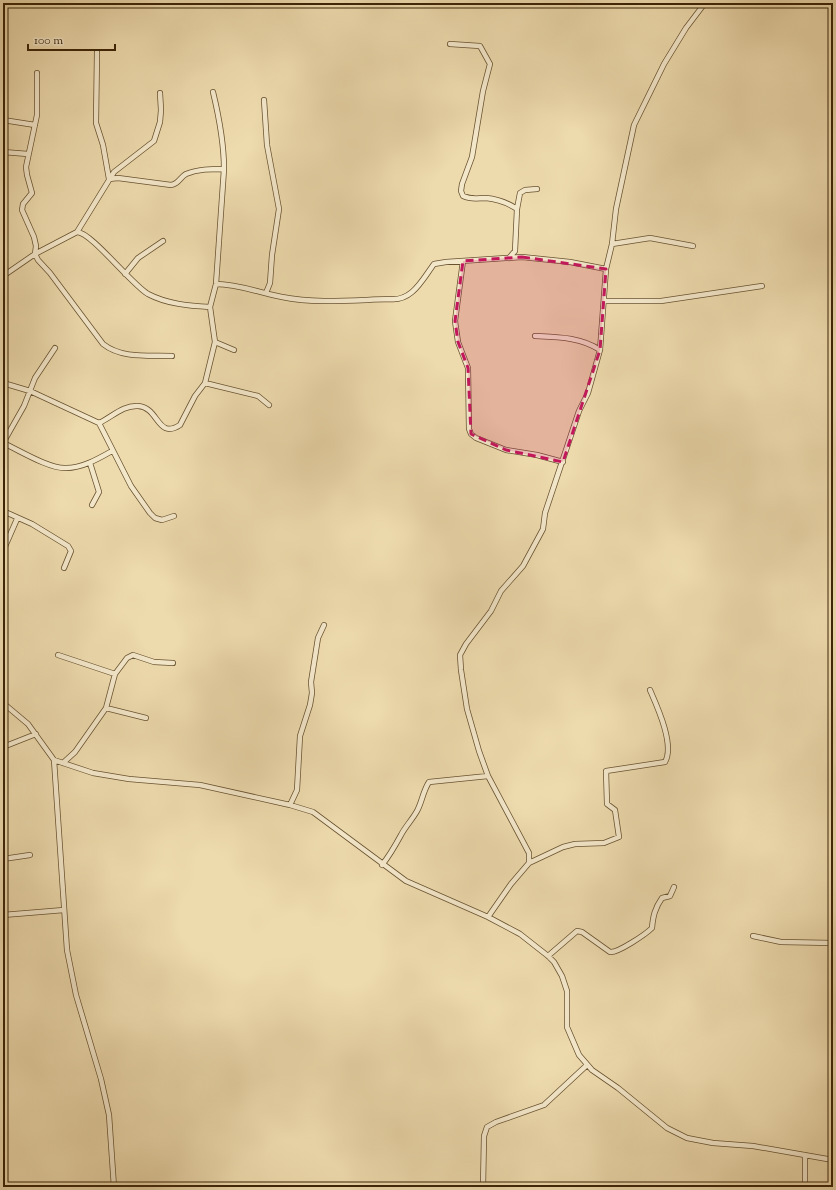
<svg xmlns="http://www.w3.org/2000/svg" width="836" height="1190" font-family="'Sorts Mill Goudy',serif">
<rect width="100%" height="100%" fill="#eddaad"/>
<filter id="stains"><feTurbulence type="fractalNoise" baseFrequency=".005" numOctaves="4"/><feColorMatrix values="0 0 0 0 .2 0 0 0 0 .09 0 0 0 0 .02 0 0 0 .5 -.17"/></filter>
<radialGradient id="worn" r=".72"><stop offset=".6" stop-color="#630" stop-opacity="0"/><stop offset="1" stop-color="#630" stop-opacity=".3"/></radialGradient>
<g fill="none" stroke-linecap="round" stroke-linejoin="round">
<g stroke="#685230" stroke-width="6">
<path id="street" d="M450,44l30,2 10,18 -7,27 -11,66 -10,27 -1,7 2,5c9,4 15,2 23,2 11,1 22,5 31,11
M97,52l-1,71 7,22 6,34 9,-1 53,7c8,-1 9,-8 15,-11 12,-5 25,-5 38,-5
M37,73v42l-11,52 1,8 5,18 -9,11 -1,6 12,27 2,9 -1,8 3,6 12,13 53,71c19,15 46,11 69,12
M264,100l3,45 12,64 -7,46 -2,28 -4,10
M3,120l32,5
M3,152l25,2
M77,232c14,0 54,52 71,62 19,10 42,12 62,13
M612,244l38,-6 43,8
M509,258l6,-7 2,-42 3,-16 5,-3 12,-1
M463,261l-8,60 3,21 10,26 1,61 2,5 5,4 30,12 31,5 26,7
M125,274l13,-16 25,-17
M3,276l32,-22 42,-22 37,-60 40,-31 6,-19 1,-12 -1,-17
M216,284c23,0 43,9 66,13 34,7 72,3 107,2 23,3 33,-19 45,-35l12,-2 76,-5 48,5 36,7
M604,301h57l101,-15
M535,336c22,1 46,1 65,14
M215,342l19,8
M3,383l27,8 69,32 32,63 19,27 5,5 7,2 12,-4
M205,383l53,13 11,9
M99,423c13,-6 24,-18 39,-17 21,1 19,34 42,19l15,-29 10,-13 10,-41 -5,-35 6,-23 8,-115c0,-26 -5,-52 -11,-77
M3,443c16,7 46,26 63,25 16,0 32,-9 46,-17
M3,443l21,-37 11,-28 20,-30
M90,463l9,29 -7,13
M3,511l29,13 36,22 3,5 -7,17
M3,551l14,-32
M58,655l57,19
M3,703l25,21 26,36 13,190 9,45 25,84 8,36 5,72
M106,708l40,10
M3,747l33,-13
M54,760l39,13 36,6 71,6 90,20 23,7 93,69 82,36 32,17 28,22 6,6 8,14 5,15v36l12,28 13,15 26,18 49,40 20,10 26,5 40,3 80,14
M63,763l12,-11 31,-44 9,-34 12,-16 6,-3 21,7 19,1
M290,805l7,-15 3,-54 10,-31 2,-12 -1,-11 7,-44 6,-13
M3,859l27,-4
M529,863l34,-16 12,-3 29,-1 15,-6 -4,-27 -8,-6 -1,-33 59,-9c10,-17 -8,-56 -15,-72
M382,865c8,-10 13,-19 19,-30 4,-8 11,-15 16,-24 5,-9 6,-20 12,-29l59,-6
M3,915l61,-5
M488,917l23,-33 18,-21v-10l-41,-77 -9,-25 -12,-42 -6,-39 -1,-15 6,-11 25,-33 10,-20 22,-25 20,-37 2,-16 34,-102 9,-18 12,-43 6,-81 6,-25 4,-35 18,-84 30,-61 22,-36 19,-25
M753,936l28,6 52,1
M548,956l29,-25 5,1 28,20c8,1 36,-18 42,-24 1,-12 3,-20 10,-30l8,-2 4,-9
M483,1187l1,-51 3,-9 9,-5 48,-17 43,-40
M805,1187v-32"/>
</g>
<use href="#street" stroke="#f3e7ca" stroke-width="4.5"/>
</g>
<path fill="#c2185b" fill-opacity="0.2" stroke="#c2185b" stroke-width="3" stroke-dasharray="8 5" stroke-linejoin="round" d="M522,257l84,12 -6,81 -37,112 -57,-12 -35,-16 -3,-66 -10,-26 -3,-21 8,-60z"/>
<rect width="836" height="1190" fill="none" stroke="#eddaad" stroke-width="16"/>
<rect x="4" y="4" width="828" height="1182" fill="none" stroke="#3c2407" stroke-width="2"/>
<rect x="8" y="8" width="820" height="1174" fill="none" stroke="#3c2407"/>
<path d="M28 44v6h87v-6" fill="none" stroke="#3c2407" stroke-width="2"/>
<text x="34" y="44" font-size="12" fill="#3c2407" stroke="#f3e7ca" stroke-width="3" paint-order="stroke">100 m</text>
<rect width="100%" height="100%" filter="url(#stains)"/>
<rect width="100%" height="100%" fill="url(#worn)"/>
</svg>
